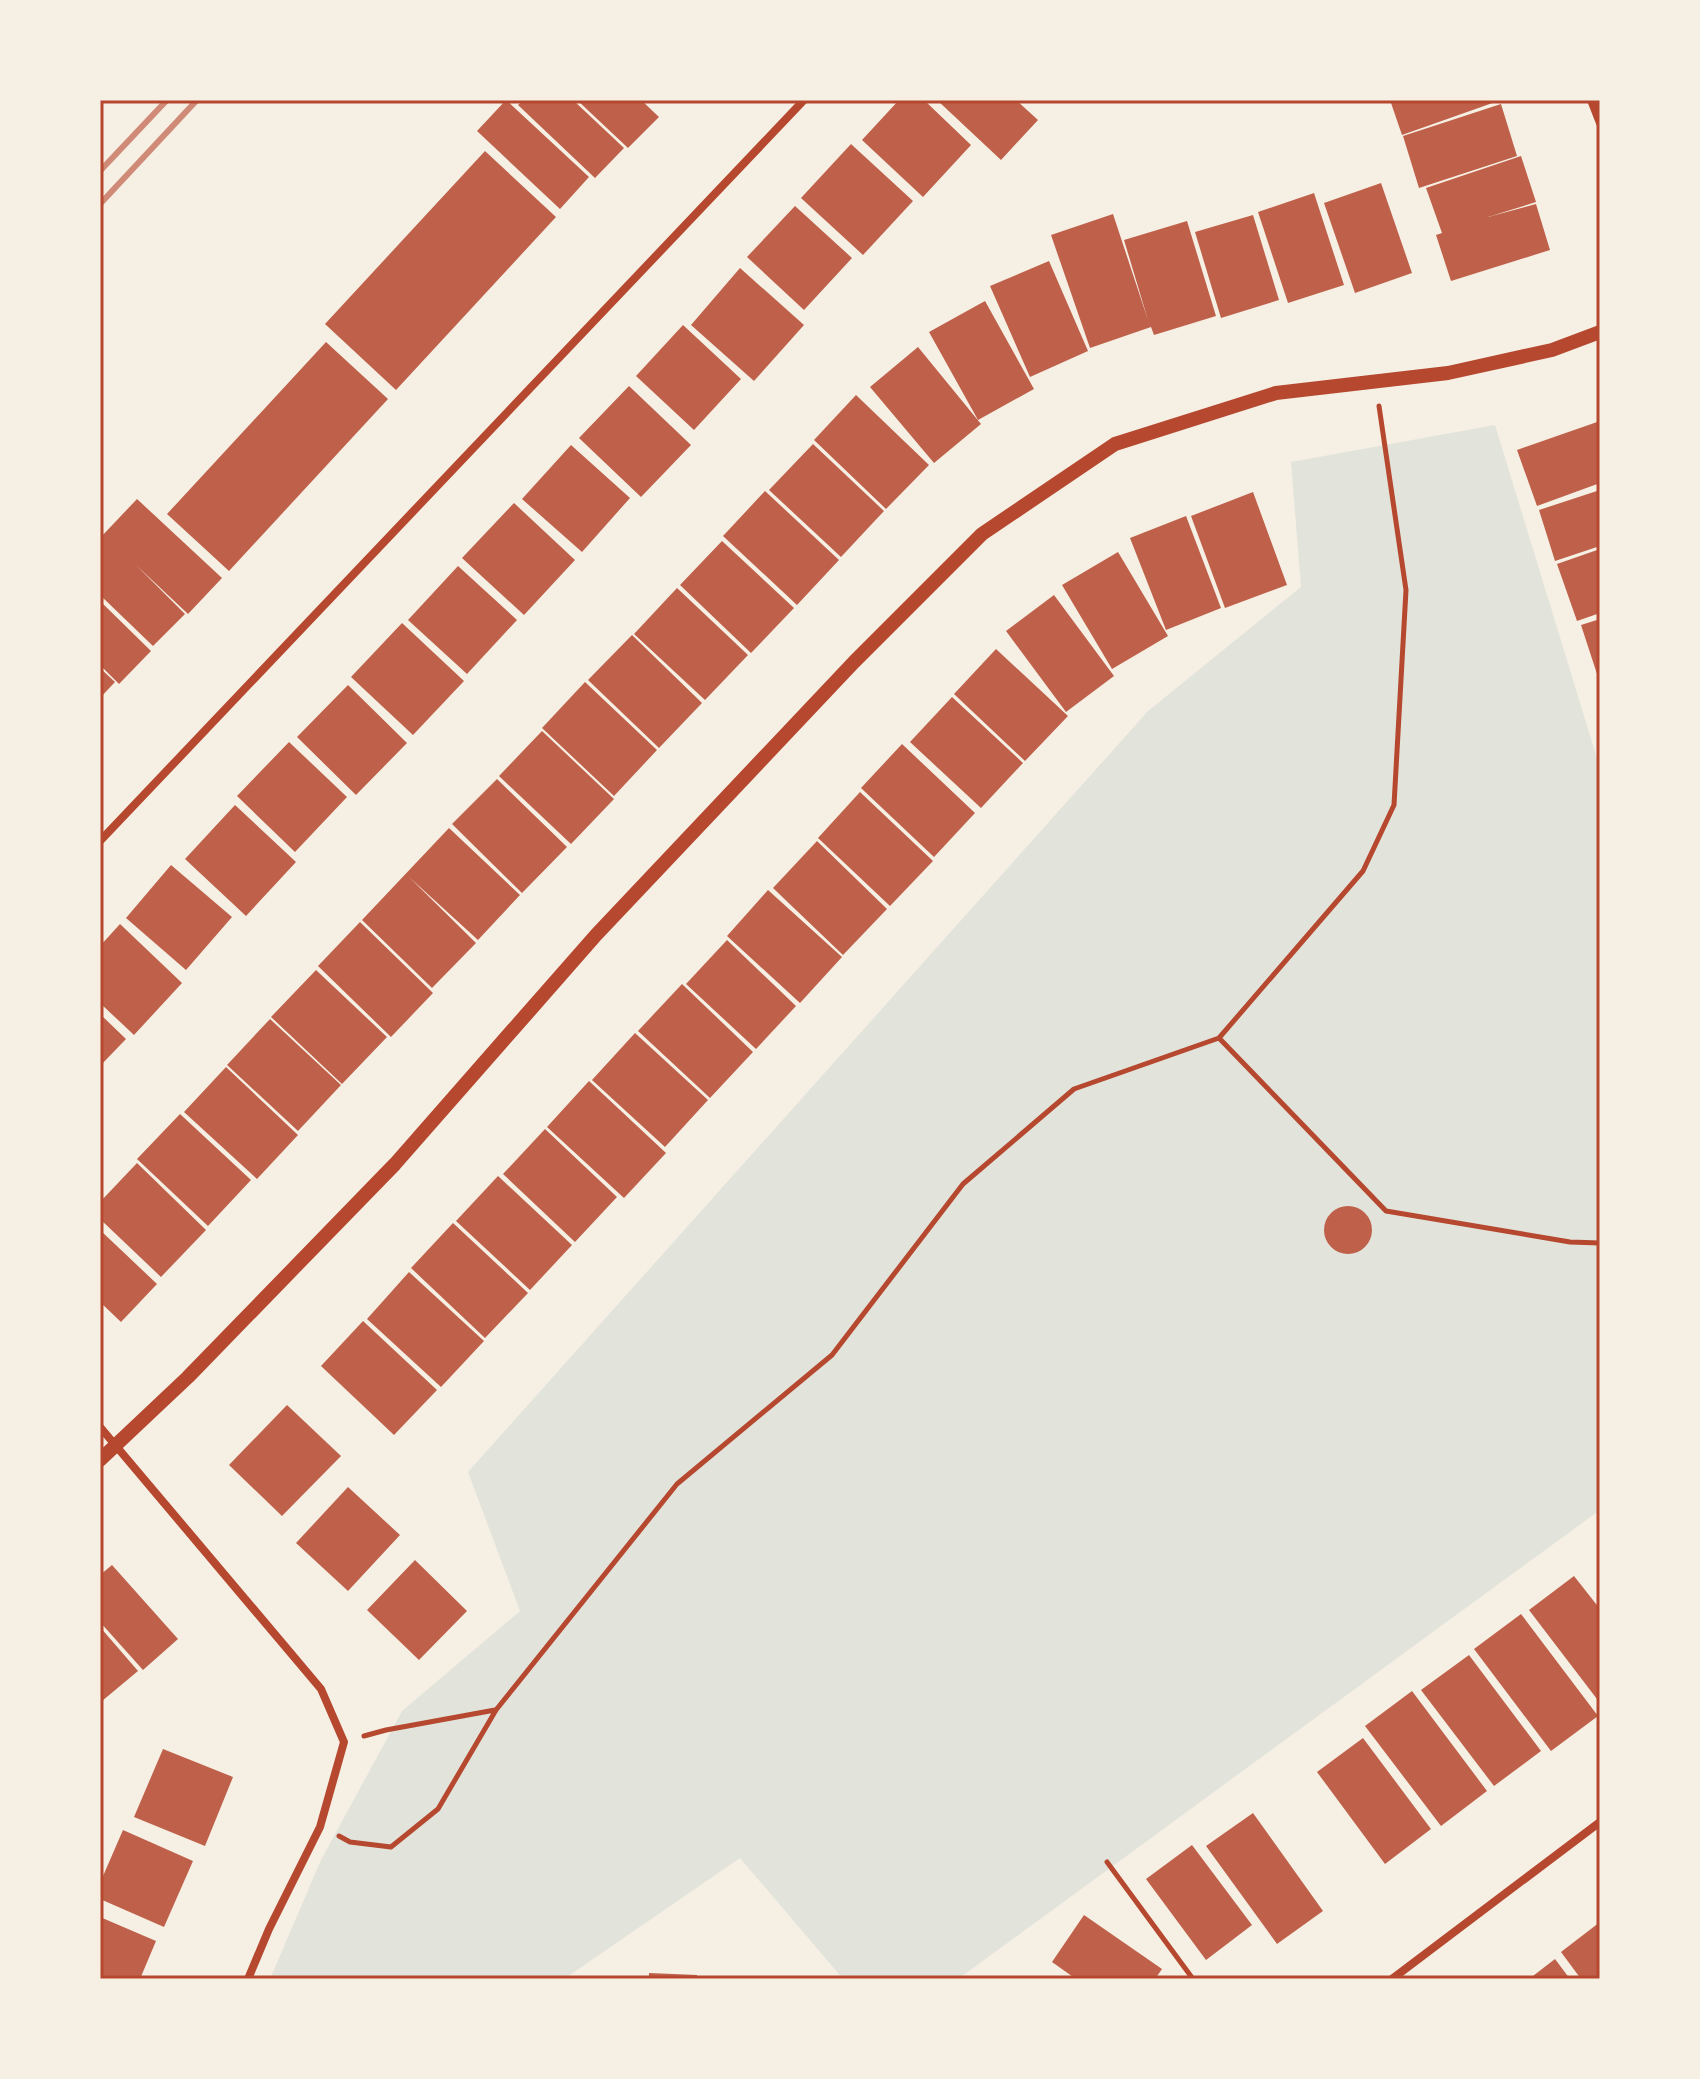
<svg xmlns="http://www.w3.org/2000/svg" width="1700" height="2079" font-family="'Archivo Narrow',sans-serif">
<rect width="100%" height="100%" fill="#f6efe4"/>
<path fill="#e2e4dc" d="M1495,425l105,343v742l-642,469h-115l-103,-121 -176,121h-294l51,-119 81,-149 118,-100 -52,-139 680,-761 153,-124 -10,-125z"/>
<path fill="#bf614a" d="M506,100l83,77 -29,32 -83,-78z
M523,100h50l51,48 -29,30 -77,-73z
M577,100h64l18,17 -31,31z
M899,100h25l47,45 -48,52 -61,-57z
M937,100h79l22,20 -37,40z
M1390,100h111l-99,35z
M1501,104l16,52 -98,32 -16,-52z
M851,144l62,57 -50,54 -62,-57z
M485,151l71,66 -160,173 -71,-66z
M1521,156l15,46 -48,15 48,-13 14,46 -99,31 -15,-46 6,-2 -16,-45z
M1381,183l31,90 -57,20 -31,-90z
M1314,193l30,92 -56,18 -30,-91z
M795,206l57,52 -48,52 -57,-53z
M1113,214l35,106 -24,-80 63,-19 29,95 -62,19 -3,-8 -61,21 -39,-113z
M1253,215l26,85 -58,18 -26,-86z
M1049,261l39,90 -58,26 -40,-91z
M740,268l64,57 -50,56 -63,-56z
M985,301l49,88 -56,31 -49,-88z
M683,325l58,54 -47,51 -58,-54z
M326,342l62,57 -159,172 -62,-57z
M918,347l63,77 -47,39 -64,-76z
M629,386l62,59 -50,52 -62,-59z
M856,395l73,70 -43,44 -72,-69z
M1600,421v62l-63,23 -20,-56z
M813,444l71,67 -43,46 -72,-67z
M571,445l59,53 -48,54 -60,-53z
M1600,490v56l-45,15 -16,-51z
M765,491l74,69 -42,45 -74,-69z
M1253,492l34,93 -62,23 -34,-92z
M137,499l85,79 -34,36 -52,-49 49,49 -32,32 -53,-51v-57z
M514,503l61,57 -51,55 -62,-57z
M1186,516l35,92 -55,22 -36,-92z
M722,541l72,67 -43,45 -71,-68z
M1600,549v64l-23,8 -20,-57z
M1118,552l50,84 -56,33 -50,-84z
M458,566l59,54 -50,54 -59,-54z
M677,588l71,67 -43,45 -71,-66z
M1054,595l60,81 -48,36 -60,-81z
M100,601l51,50 -32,33 -19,-19z
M1600,619v55h-3l-16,-49z
M402,623l62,58 -51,54 -62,-58z
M632,635l70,68 -43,45 -71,-68z
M996,649l72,67 -43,45 -71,-67z
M100,668l15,14 -15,16z
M585,682l72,68 -43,46 -72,-68z
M348,685l59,58 -51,52 -59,-58z
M952,697l71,66 -42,45 -71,-66z
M542,731l72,68 -43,45 -72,-68z
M289,742l58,55 -52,55 -58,-56z
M902,744l73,69 -41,44 -73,-69z
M497,779l70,68 -45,46 -70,-69z
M860,792l73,69 -43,45 -72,-68z
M235,805l61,57 -50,54 -61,-57z
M449,828l71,67 -42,45 -69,-63 67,66 -44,45 -70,-68z
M817,841l70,68 -44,46 -70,-67z
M171,865l61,52 -46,53 -60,-52z
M768,890l74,67 -42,46 -73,-67z
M360,922l73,71 -42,44 -73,-71z
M120,924l62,59 -48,52 -34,-32v-57z
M727,940l69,66 -40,43 -70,-65z
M316,970l71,67 -45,47 -71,-67z
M682,984l71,68 -43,46 -72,-67z
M100,1014l26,25 -26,27z
M270,1019l71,66 -43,46 -71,-66z
M635,1033l73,67 -43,47 -73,-67z
M226,1067l72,68 -41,44 -73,-67z
M589,1081l77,72 -42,45 -77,-71z
M180,1114l71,66 -43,46 -71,-67z
M545,1129l72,68 -42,45 -72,-68z
M137,1163l69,67 -45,47 -61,-58v-17z
M498,1176l74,69 -42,45 -74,-69z
M1324 1230a24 24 0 1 1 48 0a24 24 0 1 1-48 0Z
M453,1223l75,70 -43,45 -74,-70z
M100,1230l57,54 -36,38 -21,-20z
M409,1272l75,69 -43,46 -74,-68z
M363,1321l74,69 -43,45 -73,-69z
M287,1405l54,51 -59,60 -53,-51z
M348,1487l52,48 -52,56 -52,-48z
M415,1560l52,51 -48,49 -52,-50z
M112,1565l66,74 -35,31 -43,-48v-47z
M1574,1576l26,33v94l-71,-93z
M1521,1614l77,102 -47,35 -77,-102z
M100,1627l38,44 -36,30 -2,-2z
M1469,1655l72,96 -47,35 -73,-96z
M1412,1691l75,100 -46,35 -76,-100z
M1363,1738l68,91 -46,35 -68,-92z
M163,1749l70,28 -28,69 -71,-29z
M1253,1813l70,98 -46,33 -71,-98z
M123,1830l70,31 -29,66 -64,-28v-16z
M1192,1845l60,80 -46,35 -60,-81z
M1084,1915l78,54 -7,10h-79l-24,-17z
M100,1917l56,24 -16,38h-40z
M1600,1922v57h-19l-20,-27z
M1555,1959l15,20h-41z
M649,1973l48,2v4h-48z"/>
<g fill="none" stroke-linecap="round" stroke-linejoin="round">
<path stroke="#b5482f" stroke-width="5" d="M1379,406l27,184 -12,215 -31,66 -144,167 167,173 184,31 30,1
M364,1736l22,-6 109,-20
M339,1836l11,6 41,5 47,-38 58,-99 181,-226 155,-129 131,-171 111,-95 145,-51
M1107,1862l86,117"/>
<path stroke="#b5482f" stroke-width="8" d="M1591,100l9,23
M100,841l704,-741
M100,1427l221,262 23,53 -24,85 -51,102 -21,50
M1392,1979l208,-157"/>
<path stroke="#b5482f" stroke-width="14" d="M100,1460l88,-83 207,-213 201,-229 258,-273 128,-128 133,-90 161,-51 172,-20 104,-23 48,-18"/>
<path stroke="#cf8b77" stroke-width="6" d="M100,171l67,-71
M100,204l97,-104"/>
</g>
<rect width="1700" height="2079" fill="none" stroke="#f6efe4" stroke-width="204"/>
<rect x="102" y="102" width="1496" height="1875" fill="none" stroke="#b5482f" stroke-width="3"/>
</svg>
